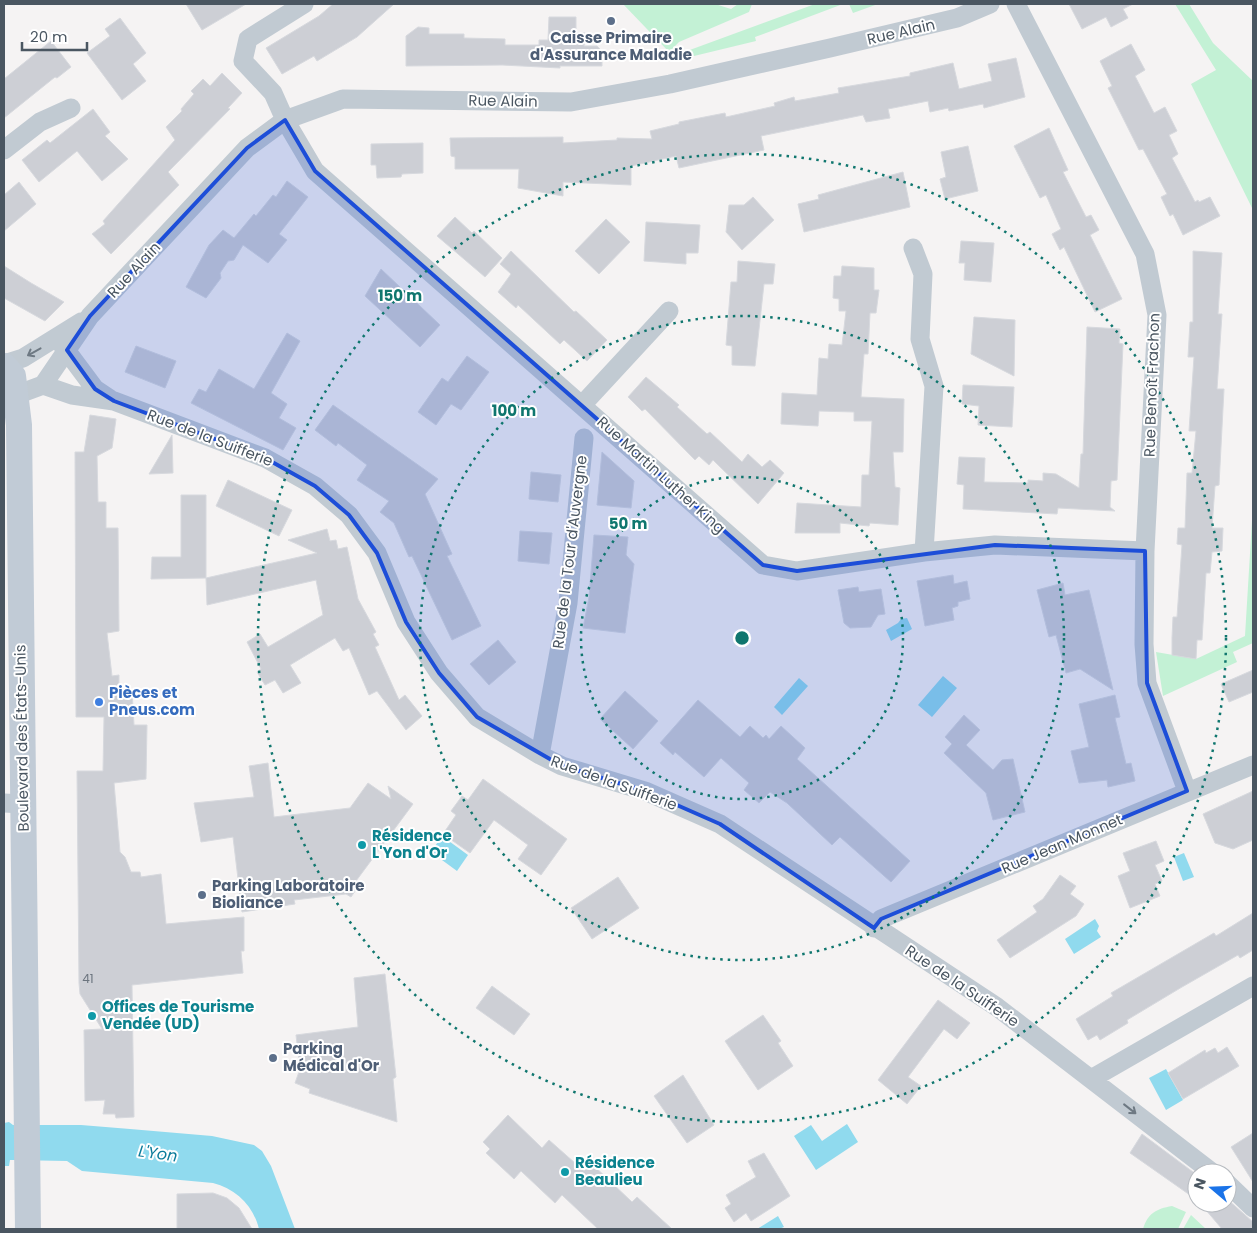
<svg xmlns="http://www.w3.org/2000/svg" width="1257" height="1233" font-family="Poppins,sans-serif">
<rect width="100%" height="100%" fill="#f5f3f3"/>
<path fill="#c3f1d5" d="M623,4h92l16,5 7,-5h14l-3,8 -70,30 -10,10z
M815,4h28l-88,33 1,4 -62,15 -7,-5z
M849,4h29l-25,9z
M1175,4h14l24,39 40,38v129l-62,-126 25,-14z
M1253,504v139l-20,9 4,10 -74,34 -7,-44 40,7 49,-23z
M1172,1206l14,6 -8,17h-35c5,-16 13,-20 29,-23z
M1191,1215l15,14h-23z"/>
<path fill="#90daee" d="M907,618l5,11 -21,12 -5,-11 12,-7 3,-4z
M943,676l14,12 -25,29 -14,-12z
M799,678l9,8 -26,29 -8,-8z
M442,836l26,19 -11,16 -26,-19z
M1184,853l10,24 -11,4 -9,-24z
M1095,919l4,7 -2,5 4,6 -27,17 -9,-15z
M1166,1069l17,31 -17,10 -17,-32z
M9,1122l4,3h68l49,4 82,7 42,9 8,6 9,15 24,63h-36c-6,-24 -23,-40 -46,-46l-131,-12 -15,-10 -54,-1h-3l-1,6h-5v-43z
M847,1124l11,18 -42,28 -22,-34 17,-11 11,16z
M778,1216l6,11 -5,2h-22z"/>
<path fill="#cdcfd5" stroke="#d7d9de" d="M186,4h60l-44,26z
M333,4h61l-37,33 -40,24 -3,-5 -32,18 -16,-26 53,-32z
M1069,4h64l-10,5 5,9 -17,9 -5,-10 -24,12z
M549,17h27v16h9l-1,13h13l5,5v15h-42v2l-58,-3 -96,1v-30l12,-9 11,1v6h35v4l41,1v6h34v-5h9z
M120,18l26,35 -13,11 13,17 -24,19 -35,-47 23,-17 -5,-7z
M51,41l20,26 -14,11 -2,-1 -51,41v-39z
M1131,44l14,26 -10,6 19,37 11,-6 12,24 -8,4 9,19 -6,4 23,44 3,-2 1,2 11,-5 10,19 -37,19 -10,-21 -3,2 -9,-19 6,-3 -24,-45 -4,1 -31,-62 4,-2 -12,-25z
M1016,58l9,39 -41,11 -1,-4 -34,7 -1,-3 -18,4 -2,-11 -40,8 2,9 -24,4 -3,-7 -102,21 3,14 -85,18 -3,-12 -45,10v19l-68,-3v14l-45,-8 1,-19h-64v-12l-4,-1 -1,-18 113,-1v6l54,-3v-2l35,1 -2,-8 29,-7v-2l46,-9 1,4 49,-11 -1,-3 20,-6 1,4 44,-8 -1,-5 72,-12v-3l43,-10 6,26 33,-8 -4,-17z
M222,73l20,20 -14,15 2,1 -62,63 11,13 -68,69 -19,-20 13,-10 -2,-3 72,-81 -9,-13 16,-16 -1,-2 13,-15 -3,-3 12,-12 7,7z
M93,109l17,23 -5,4 23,23 -26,22 -25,-30 -38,31 -17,-22 25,-20 3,3z
M1049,128l19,42 -5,2 23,45 5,-2 8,15 -9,5 32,64 -27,13 -31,-65 -4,3 -8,-16 9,-5 -15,-34 -6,3 -26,-52z
M423,143v30l-21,1 -1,3 -24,1 -1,-13h-5v-21z
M968,146l10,45 -33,8 -5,-20 6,-2 -5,-25z
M903,172l7,35 -106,25 -6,-28 21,-5 -1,-4z
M287,181l21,16 -29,37 8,6 -19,23 -25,-18 -9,15 -6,1 -8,12 1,5 -15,20 -20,-11 23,-42 14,-15 11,8 20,-24 2,2 17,-21 3,2z
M19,182l17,22 -32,27v-36z
M753,197l21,23 -32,30 -16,-18 3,-27h15z
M455,217l17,16 2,-2 28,27 -17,19 -48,-41z
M606,219l24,23 -31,32 -24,-23z
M646,222l54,3 -2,28h-12v11l-42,-3z
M961,241l33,2 -3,39 -27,-2 1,-17h-6z
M511,251l63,61 2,-1 31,29 -20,21 -23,-21 -4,4 -42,-39 -2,3 -18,-16 13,-18 -11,-10z
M1193,251l29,2 -4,61h4l-5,75h7l-5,96 -4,1 -3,42h11l-1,23 -10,1 -2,21h-4l-4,67h-5l-1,19 -24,-4v-17l1,-21h4l5,-72 -5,-1 1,-16h7l2,-55h5l4,-42h-7l5,-74h-6l2,-35h3z
M738,261l37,3 -2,20h-9l-9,82 -23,-1v-19l-6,-1 5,-63h6z
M4,266l27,17 33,19 -19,19 -41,-23z
M842,266l32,2v22h5l-3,23h-6l-2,41h-4l-3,43 43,2 -1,53h-10l2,35 5,1 -2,37 -28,-2 -1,3 -29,-3v10h-45l2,-30 64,4 1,-32h7l3,-54h-18v-9l-35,-1 -1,15 -37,-2 1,-31 35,2 2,-37 9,1 1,-15 13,1 4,-34h-7v-12l-6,-1 1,-22h7z
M381,269l59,56 -20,22 -55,-51z
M974,317l41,3 -1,56 -43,-22z
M1087,327l33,2 -1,14 4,1 -6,136 -6,1 -1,26 5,4 -57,-3 -1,6 -94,-5 1,-24 -7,-1 2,-27 26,1 -1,24 44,1v-3l15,1v-8l13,1 23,14 2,-34h2z
M287,333l13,8 -29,52 16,11 -8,14 17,10 -13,22 -92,-47 8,-14 7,3 13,-23 35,20z
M136,346l40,15 -11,27 -40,-16z
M467,356l22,16 -28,38 -10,-6 -15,21 -18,-13 24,-34 6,4z
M646,377l33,28 -2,2 30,27 3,-2 32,30 6,-8 14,13 8,-7 14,13 -26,31 -45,-44 -4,5 -10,-9 -4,4 -50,-51 -3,2 -14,-14z
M963,385l51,2 -2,40 -34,-2 1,-19 -17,-2z
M333,405l105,74 -13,15 27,60 -5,2 34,70 -29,14 -40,-84 -3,1 -15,-34 -14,-11 9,-11 -32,-21 10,-15 -29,-22 -2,3 -21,-16z
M90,415l26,4 -4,29 -15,8 1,46h8v26h12l1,103 -12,2 5,43 7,-1v16h13l2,34h13l-1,54 -32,4 6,69 5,5 6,15h9l1,5 20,-3 5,50 78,-7v34h-3l2,22 -111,12 2,132 -18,1 -1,-4h-12l2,-14 -20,1 -1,-71 18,-1 -22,-35 -1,-11 -2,-212h26l1,-54h-28l-1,-265h9z
M172,435l1,38 -24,1z
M602,452l32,29 -3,27 -34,-3z
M531,472l30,3 -3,27 -29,-3z
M228,480l64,30 -13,26 -63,-30z
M181,495h25v83l-55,1 1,-22h29z
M327,529l3,12 6,-1 2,9 9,-2 11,52 18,33 -3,2 6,11 -4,2 24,53 6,-5 17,21 -16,14 -29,-39 -8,4 -20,-47 -6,3 -8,-13 -45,27 11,18 -18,10 -8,-13 -10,5 -8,-13 4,-3 -14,-27 13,-8 8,13 55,-32 -7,-35 -109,25 -1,-27 111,-25 -29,-13z
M520,531l32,2 -3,31 -31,-3z
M594,535l34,2 -2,18 8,9 -9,69 -42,-5 6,-31z
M953,575l1,9 13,-3 3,18 -12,3v4l-6,2 2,12 -29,6 -8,-45z
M1063,583l2,12 24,-5 24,100 -33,-21 -14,4 -10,-38 -7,2 -12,-47z
M858,587l1,5 22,-3 4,25 -7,1 -7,12 -21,1 -6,-5 -6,-33z
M498,640l18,22 -27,23 -19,-21z
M1253,670v22l-24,10 -8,-18z
M625,691l33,30 -25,28 -33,-30z
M1115,695l5,22 -5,1 11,46 5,-1 4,18 -27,6 -1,-7 -28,3 -8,-32 18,-4 -10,-43z
M698,700l42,37 10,-11 13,12 3,-3 3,4 12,-13 24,22 -8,11 113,102 -19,21 -51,-45 -8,8 -45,-42 -17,-11 -11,11 -15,-13 5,-7 -28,-25 -17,19 -29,-25 -2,3 -13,-12z
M964,715l16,15 -14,15 27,25 9,-10 11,-1 12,53 -32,8 -7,-27 -42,-40 8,-9 -7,-7z
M268,763l6,54 76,-9 18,-25 23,16 -3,-13 25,18 -57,77 4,3 -9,13 -5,-3 -52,6 1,4 -53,8 -9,-75 -32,5 -7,-39 60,-6 -5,-31z
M483,779l84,60 -26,36 -23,-16 10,-14 -34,-25 -24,33 -27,-19 13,-19 -5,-4 11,-15 6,4z
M1253,791v49l-20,9 -18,-6 -12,-29z
M1156,841l8,20 -9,4 7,16 -7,3 5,12 -30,12 -12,-32 12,-5 -7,-18z
M1060,875l16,11 -6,8 14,10 -8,12 -66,42 -13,-18 40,-28 -4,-6 10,-7z
M618,877l21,31 -47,31 -21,-31z
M1253,913v37l-13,8 -2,-3 -56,32 -55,33 1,3 -28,17 -3,-5 -9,5 -12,-21 37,-23 -2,-3 103,-60 2,3z
M385,974l11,103 -3,2 4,43 -88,-29 1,-4 -15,-6 5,-14 -4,-34 62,-8 -4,-49z
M492,986l38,28 -16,21 -38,-27z
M938,1000l32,23 -13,16 -13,-10 -36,48 13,9 -14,18 -29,-24z
M763,1015l18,26 -3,2 15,23 -35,24 -33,-49z
M1227,1047l12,19 -56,33 -15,-26 37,-23 1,3 9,-5 3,5z
M683,1075l31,50 -27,18 -33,-47z
M508,1115l34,33 7,-8 35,31 7,-8 41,39 5,-5 35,32h-74l-36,-34 -7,8 -34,-32 -7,8 -28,-26 4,-4 -7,-7z
M1253,1133v49l-22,-35z
M1142,1134l55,41v25l-67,-47z
M764,1153l26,43 -39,25 -5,-8 -12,9 -9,-14 6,-4 -5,-9 30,-18 -8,-16z
M213,1193l14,5 12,10 13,21h-75v-35z
M1227,1199l26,23v7h-31l-22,-26h27z"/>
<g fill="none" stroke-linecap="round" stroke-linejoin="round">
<path stroke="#c1cad2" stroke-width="19" d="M304,4l-56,35 -5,22 30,32 12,27 30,51 448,394 34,6 127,-19 71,-7 150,6
M1016,4l129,250 12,61 -12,236 -1,93 3,39 40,108
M4,150l36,-28 31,-14
M913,248l10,26 -3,65 14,47 -10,166
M60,342l35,47 15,10
M4,364l19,-6 58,-36
M43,385l29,10 42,6 151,57 50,28 34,29 28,38 29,69 33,51 38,44 63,38 22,11 83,25 75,33 277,183 216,166
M16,395l27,-10 47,-69 157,-168 38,-28 58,-21 228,3 99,-18 160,-36 127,-30 33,-14
M583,404l86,-93
M540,755l28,-152 16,-165
M4,803l19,1
M874,928l7,-9 372,-154
M1091,1079l162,-93
M1227,1183l26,25"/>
<path stroke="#c1cbd6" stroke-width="26" d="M4,366l9,10 6,49 9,804"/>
</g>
<defs><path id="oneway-shaft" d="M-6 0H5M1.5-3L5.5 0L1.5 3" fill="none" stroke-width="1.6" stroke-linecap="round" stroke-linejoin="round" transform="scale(1.25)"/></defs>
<g stroke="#6e7983">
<use href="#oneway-shaft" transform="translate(34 352) rotate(151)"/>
<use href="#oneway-shaft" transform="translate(1130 1109) rotate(38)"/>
</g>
<path fill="#1d4ed8" fill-opacity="0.2" stroke="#1d4ed8" stroke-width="4" stroke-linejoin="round" d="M285,120l30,51 448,394 34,6 198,-26 150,6 2,132 40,108 -306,128 -7,9 -154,-104 -75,-33 -83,-25 -85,-49 -38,-44 -33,-51 -29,-69 -28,-38 -34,-29 -50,-28 -151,-57 -19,-12 -28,-39 23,-34 157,-168z"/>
<g fill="none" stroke="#0f766e" stroke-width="2.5" stroke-dasharray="2.5 5">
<circle cx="742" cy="638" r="161"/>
<circle cx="742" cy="638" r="322"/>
<circle cx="742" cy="638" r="484"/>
</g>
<g fill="#5c6f8a" stroke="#fff" stroke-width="2">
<circle cx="611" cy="21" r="5"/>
<circle cx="202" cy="895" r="5"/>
<circle cx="273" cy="1058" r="5"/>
</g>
<circle fill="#3f7fe0" stroke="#fff" stroke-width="2" cx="99" cy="702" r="5"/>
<g fill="#0f9aa8" stroke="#fff" stroke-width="2">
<circle cx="362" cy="845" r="5"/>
<circle cx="92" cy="1016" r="5"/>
<circle cx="565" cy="1172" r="5"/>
</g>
<g text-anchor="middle" stroke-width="4" stroke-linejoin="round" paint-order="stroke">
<g font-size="12" fill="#6b747e">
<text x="88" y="983">41</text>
</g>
<g font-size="15" fill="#4a5661" stroke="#fff">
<text transform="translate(901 32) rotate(-13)" y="5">Rue Alain</text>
<text transform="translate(503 101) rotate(1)" y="5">Rue Alain</text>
<text transform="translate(134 270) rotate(-47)" y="5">Rue Alain</text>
<text transform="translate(1152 385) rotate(-88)" y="5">Rue Benoît Frachon</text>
<text transform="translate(210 438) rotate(21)" y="5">Rue de la Suifferie</text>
<text transform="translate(661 475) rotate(42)" y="5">Rue Martin Luther King</text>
<text transform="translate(570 552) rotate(-83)" y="5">Rue de la Tour d'Auvergne</text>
<text transform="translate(22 738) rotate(-91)" y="5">Boulevard des États-Unis</text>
<text transform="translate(614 783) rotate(20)" y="5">Rue de la Suifferie</text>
<text transform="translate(1062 844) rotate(-23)" y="5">Rue Jean Monnet</text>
<text transform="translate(962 986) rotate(34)" y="5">Rue de la Suifferie</text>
</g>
<g font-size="15" font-weight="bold" fill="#4e5e75" stroke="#fff" text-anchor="start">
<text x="611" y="43" text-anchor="middle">Caisse Primaire<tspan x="611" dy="17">d'Assurance Maladie</tspan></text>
<text x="212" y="891">Parking Laboratoire<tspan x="212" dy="17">Bioliance</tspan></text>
<text x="283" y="1054">Parking<tspan x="283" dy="17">Médical d'Or</tspan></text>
</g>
<g font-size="15" font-weight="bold" fill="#366cbe" stroke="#fff" text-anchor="start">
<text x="109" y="698">Pièces et<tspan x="109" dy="17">Pneus.com</tspan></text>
</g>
<g font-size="15" font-weight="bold" fill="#0d838f" stroke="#fff" text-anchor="start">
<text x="372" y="841">Résidence<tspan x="372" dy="17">L'Yon d'Or</tspan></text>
<text x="102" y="1012">Offices de Tourisme<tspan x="102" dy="17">Vendée (UD)</tspan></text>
<text x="575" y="1168">Résidence<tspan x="575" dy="17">Beaulieu</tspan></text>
</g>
<g font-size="16" font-style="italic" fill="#0c7c9b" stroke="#fff">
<text transform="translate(158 1153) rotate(8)" y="6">L'Yon</text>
</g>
</g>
<circle cx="742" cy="638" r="8" fill="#0f766e" stroke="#fff" stroke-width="2.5"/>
<g font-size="15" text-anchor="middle" font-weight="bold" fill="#0f766e" stroke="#fff" stroke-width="4" stroke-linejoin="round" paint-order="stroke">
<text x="400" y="301">150 m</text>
<text x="514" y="416">100 m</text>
<text x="628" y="529">50 m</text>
</g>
<rect width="1257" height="1233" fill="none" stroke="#4a5661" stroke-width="10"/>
<g transform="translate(1212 1188) rotate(289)"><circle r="24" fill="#ffffff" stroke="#b7bbc0"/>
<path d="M0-4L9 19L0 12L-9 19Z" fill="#1a73e8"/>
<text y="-8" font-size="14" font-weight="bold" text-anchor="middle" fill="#4a5661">N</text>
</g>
<path d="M22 42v8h65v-8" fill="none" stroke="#4a5661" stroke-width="2.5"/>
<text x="30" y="42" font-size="15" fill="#4a5661" stroke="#ffffff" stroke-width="4" paint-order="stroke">20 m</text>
</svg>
